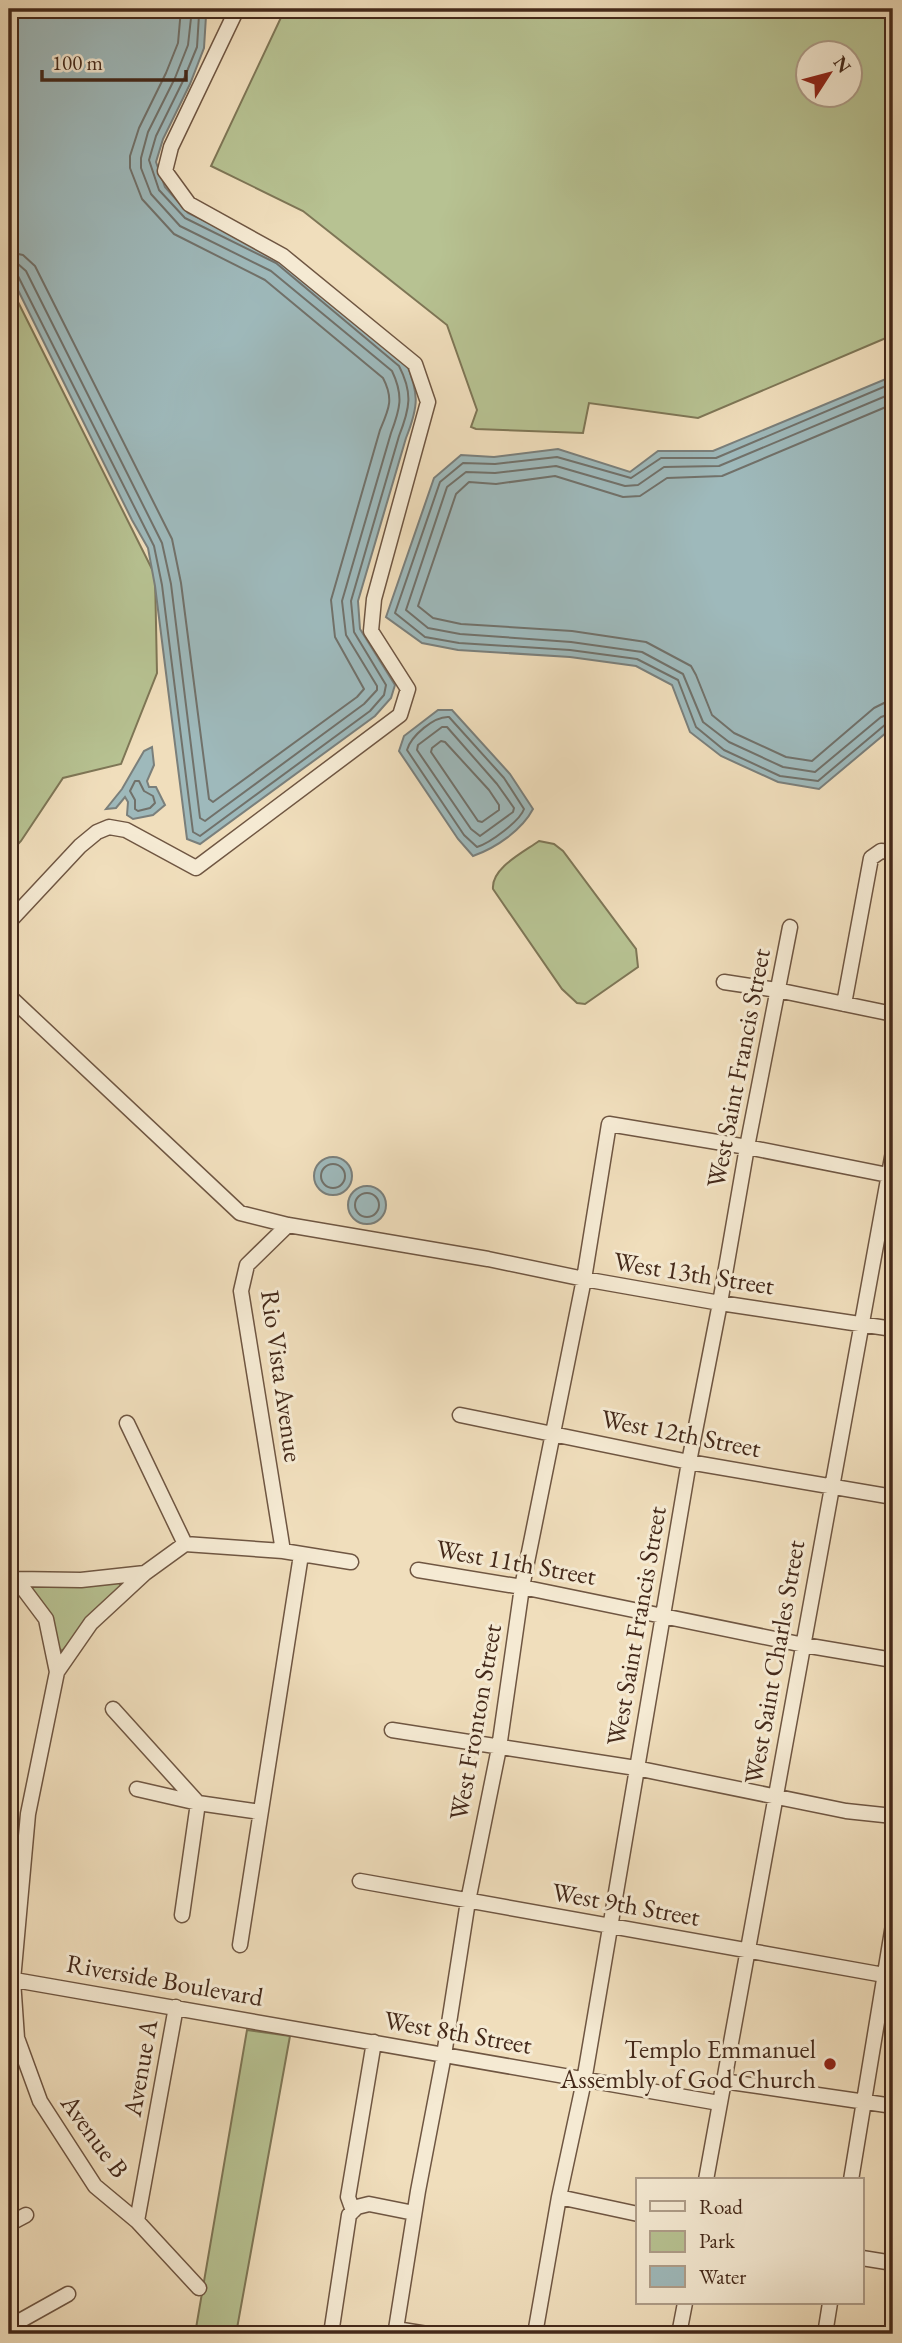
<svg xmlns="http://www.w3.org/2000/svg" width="902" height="2343" font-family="'EB Garamond',serif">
<rect width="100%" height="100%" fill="#f0debc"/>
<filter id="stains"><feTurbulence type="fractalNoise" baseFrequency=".00286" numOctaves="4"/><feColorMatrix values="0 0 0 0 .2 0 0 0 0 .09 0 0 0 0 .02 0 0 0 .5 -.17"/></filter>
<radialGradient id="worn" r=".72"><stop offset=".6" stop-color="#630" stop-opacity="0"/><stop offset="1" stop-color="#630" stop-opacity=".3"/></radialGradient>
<path fill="#b7c292" stroke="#7e7656" stroke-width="2" fill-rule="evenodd" d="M285,9h608v326l-195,83 -109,-15 -6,30 -107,-4 -5,-2 6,-17 -30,-85 -144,-114 -92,-45zM808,52h42v42h-42z
M9,284l146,291 2,98 -36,91 -58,14 -42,63 -12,13z
M539,841l15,3 9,7 73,98 2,18 -53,37 -8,-1 -15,-14 -69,-100c-2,-21 31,-37 46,-48z
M118,1581l3,5 -59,65 -3,-3 -8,-31 -22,-33c30,1 60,4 89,-3z
M247,2030l43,6 -54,298h-41z"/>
<path fill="#9eb9bb" stroke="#7a7f7b" stroke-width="2" d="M9,9h204l-7,7 -2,32 -14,36 -27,55 -7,23 9,25 23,26 91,44 127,105c13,32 13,43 0,76l-48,163 2,28 35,56 -4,13 -16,18 -175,128 -13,-5 -32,-253 -7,-38 -16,-28 -123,-248z
M893,376v351l-74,62 -41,-7 -57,-26 -31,-24 -18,-47 -36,-19 -66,-9 -112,-7 -36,-7 -36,-26 48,-139 27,-23 33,2 64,-8 72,23 28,-21h55z
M438,710h14l58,64 23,35c-11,21 -37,39 -60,47l-15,-17 -59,-88 5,-15z
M152,747l2,18 -7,16 2,6h7l9,18 -12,10 -20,4 -6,-4 1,-13 -3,-5 -9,11 -10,1 16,-20 22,-38z
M314 1176a19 19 0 1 1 38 0a19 19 0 1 1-38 0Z
M348 1205a19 19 0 1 1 38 0a19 19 0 1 1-38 0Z"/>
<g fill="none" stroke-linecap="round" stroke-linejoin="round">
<path stroke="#71716a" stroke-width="2" d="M9,252l14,3 12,11 137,273 9,44 28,216 4,3 144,-105 7,-8 -29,-52 -4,-37 49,-170c9,-21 14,-31 3,-52l-118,-98 -91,-46 -32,-35 -12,-31v-12l9,-28 27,-55 12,-30 3,-34
M9,263l9,1 8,7 136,272 9,41 29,234 5,3 159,-117 13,-14v-4l-31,-51 -4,-34 49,-168c9,-24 13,-37 1,-62l-121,-100 -91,-45 -29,-32 -10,-26v-10l7,-26 27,-54 13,-33 4,-36
M9,271l5,1 4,4 136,270 8,39 31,247 7,4 170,-125 14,-16 2,-10 -32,-53 -3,-31 48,-165c11,-28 14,-43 0,-70l-123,-103 -91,-45 -26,-28 -10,-30 7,-24 27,-55 14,-34 2,-32 4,-6
M893,383l-177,75h-55l-30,20 -74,-21 -62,7 -32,-1 -23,19 -45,131 30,24 34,6 111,7 67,9 41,21 18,47 28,23 56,26 38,5 68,-57 7,-2
M893,393l-174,73 -55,1 -26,18 -13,1 -69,-20 -61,7 -29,-1 -19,15 -41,123 22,18 32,6 111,8 71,10 41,22 20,48 26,20 54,25 32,5 66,-55 12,-4
M893,404l-171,72 -55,2 -27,18 -17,1 -68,-21 -59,8 -27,-2 -13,12 -38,112 15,12 28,6 111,7 74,11 45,24 5,9 16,40 22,18 52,24 26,4 62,-53 10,-5h9
M449,717l55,61 20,31c-4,12 -34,34 -47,38l-13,-12 -57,-85c4,-14 27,-34 42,-33z
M442,727h5l50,57 17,24 -1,4 -33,24 -9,-7 -54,-79 1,-5z
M441,741l4,1 44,48 10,15v5l-17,12 -4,-1 -47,-69 1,-4z
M135,781h4l5,10 9,5 2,7 -5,5 -12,3 -3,-2v-9l-5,-9z
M321 1176a12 12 0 1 1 24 0a12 12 0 1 1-24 0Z
M355 1205a12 12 0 1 1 24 0a12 12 0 1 1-24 0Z"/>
<g stroke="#6f5642" stroke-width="17">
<path id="minor" d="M9,922l71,-76 17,-14 12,-5 17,3 70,38 204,-153 8,-26 -37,-58 3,-32 54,-197 -13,-38 -132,-108 -94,-52 -24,-33 6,-24 66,-138
M724,982l53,8 116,24
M9,996l231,217 48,12 200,34 96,20 136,24 173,26
M844,1004l27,-146 10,-7 12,1
M460,1415l229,47 204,35
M127,1423l58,121
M283,1551l-42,-260 6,-26 41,-40
M418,1570l104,17 282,58 89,15
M9,1576l7,3 30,40 11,53 -29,142 -15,166 4,58 23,63 55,85 42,35 62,67
M16,1579l65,1 64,-7 40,-29 98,7 68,11
M57,1672l34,-49 54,-50
M113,1709l85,94 62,9
M392,1730l244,38 210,43 47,5
M137,1789l61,14 -16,112
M360,1881l524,94
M240,1945l61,-390
M9,1979l710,124
M723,2081l170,25
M706,2180l187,-1028
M851,2180l42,-255
M559,2197l79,17
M353,2211l-5,-14 26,-155
M137,2221l39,-214
M9,2224l17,-9
M862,2258l31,5
M9,2327l59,-33
M396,2329l22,-138 26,-136 24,-154 31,-153 23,-161 62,-308 25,-155 138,23 146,29
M390,2333l6,-4 31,5
M331,2334l18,-119 8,-8 12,-3 45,9
M535,2334l24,-137 25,-116 105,-619 31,-159 27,-156 43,-220
M679,2334l6,-31
M825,2334l5,-31"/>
</g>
<use href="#minor" stroke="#f5ead3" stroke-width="14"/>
</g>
<circle fill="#8f2418" stroke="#f5ead3" stroke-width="2.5" cx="830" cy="2064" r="7"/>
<g text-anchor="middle" stroke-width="6" stroke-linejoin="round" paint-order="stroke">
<g font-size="26" fill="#44291a" stroke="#f5ead3">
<text transform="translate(738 1068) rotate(-79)" y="9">West Saint Francis Street</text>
<text transform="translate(694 1273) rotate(9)" y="9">West 13th Street</text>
<text transform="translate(282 1376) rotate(82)" y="9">Rio Vista Avenue</text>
<text transform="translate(681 1433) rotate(11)" y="9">West 12th Street</text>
<text transform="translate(516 1562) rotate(10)" y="9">West 11th Street</text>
<text transform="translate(636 1626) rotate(-80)" y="9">West Saint Francis Street</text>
<text transform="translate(774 1662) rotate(-80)" y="9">West Saint Charles Street</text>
<text transform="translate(475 1722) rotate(-80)" y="9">West Fronton Street</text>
<text transform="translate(626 1904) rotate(10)" y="9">West 9th Street</text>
<text transform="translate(165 1980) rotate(10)" y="9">Riverside Boulevard</text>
<text transform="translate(458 2032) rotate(10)" y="9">West 8th Street</text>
<text transform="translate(140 2068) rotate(-80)" y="9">Avenue A</text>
<text transform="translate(95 2136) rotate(54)" y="9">Avenue B</text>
</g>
<g font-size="26" fill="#44291a" stroke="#f5ead3" text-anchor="end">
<text x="816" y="2058">Templo Emmanuel<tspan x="816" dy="30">Assembly of God Church</tspan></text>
</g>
</g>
<rect width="902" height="2343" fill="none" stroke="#f0debc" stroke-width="35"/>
<rect x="10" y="10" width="881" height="2322" fill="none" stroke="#44291a" stroke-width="3.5"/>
<rect x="18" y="18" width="867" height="2308" fill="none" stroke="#44291a" stroke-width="2"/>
<rect x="636" y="2178" width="228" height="126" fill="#f5ead3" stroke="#ae9d89" stroke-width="2"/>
<rect x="650" y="2201" width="35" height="10" fill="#f5ead3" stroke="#ae9d89" stroke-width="2"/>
<text x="699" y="2214" font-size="21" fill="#44291a">Road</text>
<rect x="650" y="2231" width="35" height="21" fill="#b7c292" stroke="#ae9d89" stroke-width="2"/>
<text x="699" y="2248" font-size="21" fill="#44291a">Park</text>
<rect x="650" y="2266" width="35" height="21" fill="#9eb9bb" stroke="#ae9d89" stroke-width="2"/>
<text x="699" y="2284" font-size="21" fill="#44291a">Water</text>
<g transform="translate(829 74) rotate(54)"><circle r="33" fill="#f5ead3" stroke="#ae9d89" stroke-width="2"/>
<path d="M0-5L12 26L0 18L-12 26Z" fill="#8f2418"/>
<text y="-10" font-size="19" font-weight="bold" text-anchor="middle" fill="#44291a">N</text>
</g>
<path d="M42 70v10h144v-10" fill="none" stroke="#44291a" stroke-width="3.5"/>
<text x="52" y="70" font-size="21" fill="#44291a" stroke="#f5ead3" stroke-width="5" paint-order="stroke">100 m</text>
<rect width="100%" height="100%" filter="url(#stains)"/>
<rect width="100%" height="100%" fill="url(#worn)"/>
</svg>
